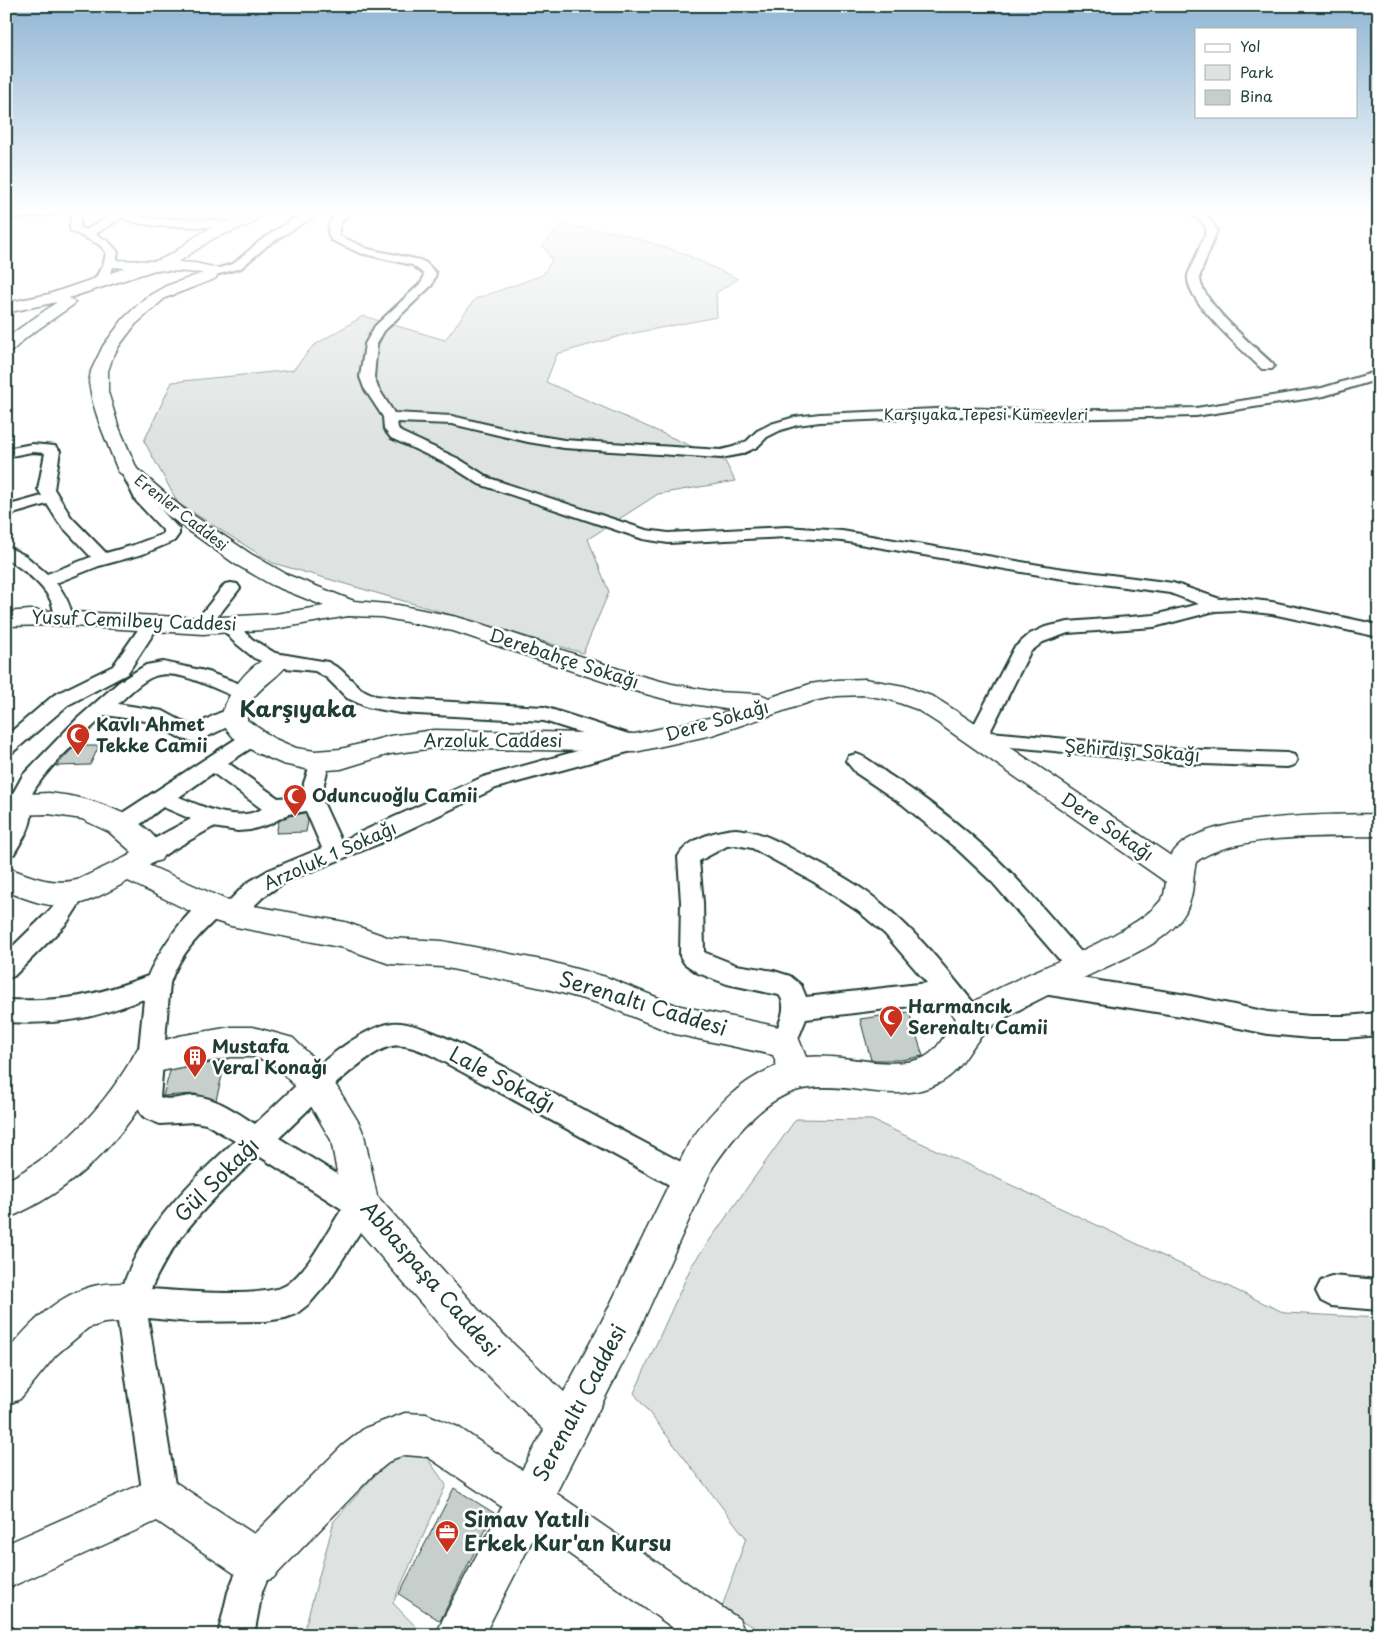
<svg xmlns="http://www.w3.org/2000/svg" width="1385" height="1641" font-family="'Playpen Sans',sans-serif">
<rect width="100%" height="100%" fill="#fff"/>
<filter id="ink" filterUnits="userSpaceOnUse"><feTurbulence type="fractalNoise" baseFrequency=".02" numOctaves="2"/><feDisplacementMap in="SourceGraphic" scale="10" xChannelSelector="R" yChannelSelector="G"/><feConvolveMatrix kernelMatrix="1 2 1 2 8 2 1 2 1" color-interpolation-filters="sRGB"/></filter>
<g filter="url(#ink)">
<path fill="#dee3e2" stroke="#7e908b" d="M560,225l56,7 64,20 58,27 -22,14 1,24 -93,18 -67,19 -11,28 179,79 10,20 -77,13 -70,45 21,53 -26,61 -310,-90 -95,-60 -34,-62 28,-59 121,-12 20,-24 50,-30 82,24 30,-41 68,-24 9,-15 -9,-14z
M796,1119l76,1 413,193 94,5v317h-610l-48,-25 25,-72 -112,-145 58,-128z
M425,1455l21,30 -53,118 24,25 -3,7h-111l31,-114 57,-64z"/>
<path fill="#c7cfcc" stroke="#1f3d34" d="M75,746h24l-9,19 -34,1z
M305,813l3,8 -2,11 -30,1 3,-12 10,-5z
M909,1012l14,44 -22,4h-30l-11,-41z
M226,1060l-10,40 -21,-6 -32,2 7,-25z
M454,1488l40,25 -54,108 -41,-27z"/>
<g fill="none" stroke-linecap="round" stroke-linejoin="round">
<g stroke="#1f3d34" stroke-width="4">
<path id="street" d="M37,210h44l-1,18 6,2 30,-18 -2,-2c15,0 19,7 34,8 18,3 78,-2 89,9l-5,3 -27,-3 -50,-1 -21,-4 -12,-4 -27,16 13,7 10,11 -2,11 -13,21 -4,2 -6,-4 11,-19 2,-11 -6,-7 -29,-14 -1,-2 1,-16 -65,6v-6z
M306,210h11l-6,8 -43,27 -27,23 -29,8 -6,-3 2,-2 25,-7 27,-23z
M341,210h11c-7,9 -16,13 -12,26l28,13 52,11 6,3 10,10 -4,12 -48,46 -7,13 -3,33 4,11 16,25 58,3 76,18 36,6 157,10 12,-3 14,-6 10,-10 14,-7 24,-7 25,-3 139,-6 93,3 144,-3 126,-20 57,-17v8l-55,17 -128,20 -144,3 -93,-3 -139,6 -23,3 -16,5 -14,7 -10,10 -15,7 -21,4 -157,-10 -36,-6 -76,-18 -55,-2 1,6 3,4 58,27 30,19 157,52 22,3 119,-6 55,4 215,37 116,15 47,16 16,-1 36,4 107,23v12l-107,-23 -36,-4 -21,1 -61,16 -86,6 -25,9 -13,10 -40,80 187,17 110,4 7,2 3,5 -3,5 -7,2 -110,-4 -207,-20 -3,-5 47,-90 16,-14 15,-7 23,-5 86,-7 45,-11 -29,-11 -113,-15 -215,-37 -55,-4 -119,6 -25,-4 -164,-55 -30,-19 -58,-27 -7,-9 -1,-12 -19,-29 -4,-11 5,-33 10,-18 47,-44 2,-8 -12,-9 -52,-12 -29,-13c-7,-12 0,-21 10,-30z
M1185,210c18,0 23,5 32,20l-17,45c-3,24 54,71 72,88l2,3 -2,3h-10c-18,-18 -78,-69 -74,-94l19,-45 -5,-8z
M32,444l23,2 5,5 -6,38 17,28 35,36 25,-7 32,-12v-4l-27,-29 -14,-28 3,-3h10l13,26 31,33v5l-5,7 -31,13 -44,12 -43,17c9,11 14,21 17,35l-3,4 -6,2 -6,-2c-5,-7 -4,-16 -8,-23 -9,-17 -28,-30 -44,-41v-12l20,10 21,18 44,-17 -32,-34 -12,-19 -41,12v-10l36,-10 -4,-7 7,-36 -13,-1 -26,5v-8z
M231,583l6,1 3,4 -3,4 -30,38 -6,2 -6,-2 -3,-4 3,-4 30,-38z
M150,619l6,2 3,4 -32,49 -59,31 -55,47 -7,2v-18l48,-41 59,-29 31,-45z
M228,619l6,2 18,18 23,14 53,9 12,7 21,20 15,7 24,3 144,8 97,31 3,5 -5,6 -143,39 -120,57 -91,37 -22,15 -24,24 -8,3 -8,-3 -3,-6c-21,20 -40,39 -50,68l-10,114c10,5 24,-2 35,-1 22,2 41,16 60,28 35,-31 90,-92 137,-101 32,-5 129,54 162,71 48,26 96,52 144,77l4,10 -4,10 -10,4 -255,-139c-13,-6 -26,-12 -41,-10 -28,5 -90,71 -113,92l92,57 4,10 -4,10 -43,67 -18,21 -14,11 -11,4 -19,3 -77,1 -41,-4 29,179 -5,12 -12,5 -12,-5 -5,-12 -25,-175c-1,-70 68,-137 117,-181l-29,-17 -11,-2 -35,2 -15,-6 -4,-4 -7,-16 10,-99c-52,20 -82,26 -138,23v-22c59,2 88,-4 142,-24 7,-18 44,-78 65,-77 2,0 5,1 7,2l3,6 24,-24 22,-13 53,-22 -16,-37 -18,3 -18,10 -20,6 -12,1 -25,-4 -44,25 -33,22 -8,3 -8,-3 -3,-6c8,-16 56,-39 74,-49l-28,-12c-14,10 -32,29 -50,24l-3,-6 3,-6 132,-86 7,-2 7,2 3,5 -3,5 -31,20 50,35 25,-2 1,-13 9,-27 7,-2 7,2 3,5 -6,22 -1,19 18,39 142,-64 127,-35 -66,-21 -144,-8 -33,-6 -20,-9 -20,-20 -12,-7 -39,-4 -22,-9 -21,-17 -14,-16 3,-4zM213,773l49,36c-27,14 -58,-2 -83,-12zM259,1156l83,53c-16,24 -31,57 -54,75 -20,15 -109,7 -137,5 22,-53 66,-95 108,-133z
M163,662l42,9 46,17 2,5 -2,5 -7,2c-23,-7 -65,-33 -89,-24 -14,5 -26,18 -37,28l45,7 30,16c14,-7 31,-21 47,-16l3,5 -3,5 -44,21 -14,-3 -30,-17 -47,-7c-22,21 -57,51 -72,77 -4,8 0,18 -2,27 -2,13 -11,24 -17,35l-8,3v-28l4,-11 1,-21 12,-22 54,-56 42,-37 27,-17z
M856,754c12,3 24,15 35,22 42,27 83,59 118,95 27,28 52,58 78,88l4,7 -4,7 -8,3 -8,-3 -78,-90 -35,-33 -56,-46 -46,-31 -10,-12 3,-5z
M736,829c25,2 45,14 67,26 29,15 59,31 84,53 36,30 65,69 95,105l3,8 -3,8 -9,3 -9,-3 -21,-27 -137,17 -13,32 -9,4 -9,-4 -4,-8c5,-13 19,-36 8,-48l-52,-11 -29,-11 -14,-10 -4,-7 1,-54 -3,-45c9,-18 39,-27 58,-28zM736,845l16,3 62,34 44,29 27,23 42,49 -121,14 -5,-12 -11,-9 -16,-5 -38,-6 -30,-12 -2,-1 -1,-50 -4,-41 28,-15z
M76,883l8,2 3,7 -20,31 -53,53 -8,3v-26l45,-44 17,-24z
M1043,972l138,22 87,18 42,4h36l33,-3v22l-33,3h-36l-42,-4 -87,-18 -138,-22 -9,-3 -3,-8 3,-8z
M1331,1276l48,4v30l-48,-4 -10,-5 -5,-10 5,-10z
M257,1545l12,5 5,12 -12,30 -8,43h-36l10,-43 17,-42z"/>
</g>
<g stroke="#1f3d34" stroke-width="3">
<path id="secondary" d="M251,210h16l-16,14 -37,14 -36,24 17,1 22,5 2,3 -3,7 -4,2 -47,18 -30,27 -16,21 -7,13 -4,12v21l10,33 19,44 44,38 70,47 37,21 66,26 44,4 59,12 51,15 126,42 38,10 44,8 44,2 9,4 41,-14 27,-4 28,-1 39,7 30,11 22,14 215,145c22,-44 163,-41 208,-42v22c-46,1 -147,-3 -183,26 -5,20 0,30 -11,51 -18,30 -57,43 -87,58 -35,17 -72,33 -104,54 -28,19 -27,49 -64,62 -23,9 -47,6 -71,3 -20,-3 -44,-5 -64,1 -35,11 -62,47 -82,76l-80,176 -77,150 183,126 7,16h-63l-146,-104 -53,104h-48l7,-16 59,-112 -74,-50 -23,-2 -12,4 -21,17 -99,102 -16,6 -16,-6 -84,-57 -151,68v-45l154,-68 15,6 79,52 88,-88 23,-18 40,-15 21,1 32,13 64,43 22,-40 -88,-86 -108,-126 -5,-13 -12,-65 -26,-44 -34,-34 -18,-5h-22l-70,14c-35,66 -85,119 -155,148v-38c58,-30 101,-77 132,-133l41,-12 52,-9h22l40,11 36,36 30,49 5,12 13,61 107,120 80,76 41,-77 84,-172c23,-33 50,-62 88,-77l-4,-11 -98,-21 -73,-30 -55,-15 -105,-22 -52,-3 -46,-16 -113,-22 -29,-9 -74,-36c-52,29 -66,33 -122,10v-24c24,9 45,19 71,13l51,-24 103,46 114,20 45,16 52,3 105,20 59,16 70,28 108,23 12,4 10,25c37,-4 80,13 114,2 20,-6 28,-34 42,-48 16,-14 38,-23 56,-32 34,-16 127,-51 145,-82 2,-4 2,-10 3,-15l-228,-159 -22,-14 -25,-9 -26,-5 -28,1 -24,5 -101,34 -77,17 -201,-4 -44,6 -49,15 -26,2 -32,-7 -28,-12 -22,-15 -12,-15c1,-26 37,-73 64,-66l4,6c-13,21 -43,28 -42,58l26,18 23,10 19,3 26,-2 49,-13 44,-6 201,4 74,-16 23,-8 -60,-9 -52,-14 -167,-56 -72,-14 -33,-1 -73,13 -72,5 -148,-9 -49,1v-14l24,-2 173,8 72,-4 49,-8 -52,-21 -37,-21 -68,-49 -49,-44 -18,-46 -7,-22 -4,-20 2,-12 12,-25 21,-28 21,-20 21,-12 37,-13 -48,-3 -86,28 6,4 -2,3 -46,32 -15,14 -6,1v-14l51,-36 -51,11v-10l43,-9 76,-26 -20,-2 -2,-3 2,-3 50,1c20,-5 32,-21 50,-30 16,-7 32,-10 46,-21z
M49,793c40,4 96,20 116,59l-4,8 -10,3 -10,-3 -32,-28 -27,-13 -33,-5 -43,1v-20z
M133,1283l14,5 5,14 -5,14 -14,5 -29,2 -16,5 -32,27 -36,44 -14,6v-52c24,-30 53,-60 92,-68 12,-2 23,-2 35,-2z"/>
</g>
<use href="#street" fill="#fff" fill-rule="evenodd"/>
<use href="#secondary" fill="#fff" fill-rule="evenodd"/>
</g>
</g>
<linearGradient id="sky" x2="0" y2="1"><stop stop-color="#91b6d4"/><stop offset="0.48" stop-color="#fff"/><stop offset="1" stop-color="#fff" stop-opacity="0"/></linearGradient>
<rect width="1385" height="440" fill="url(#sky)"/>
<defs>
<g id="mosque-pin" transform="scale(1.25)"><path d="M0 17L-7.5 6A9.5 9.5 0 1 1 7.5 6Z" fill="#c8321e" stroke="#fff"/><path d="M3.5-4.9A6 6 0 1 0 3.5 4.9A5 5 0 1 1 3.5-4.9Z" fill="#fff"/></g>
<g id="building-pin" transform="scale(1.25)"><path d="M0 17L-7.5 6A9.5 9.5 0 1 1 7.5 6Z" fill="#c8321e" stroke="#fff"/><path d="M-4-6H4V6H1V3H-1V6H-4ZM-2.5-4.3h1.7v1.8h-1.7ZM.8-4.3h1.7v1.8H.8ZM-2.5-1h1.7V.8h-1.7ZM.8-1h1.7V.8H.8Z" fill="#fff"/></g>
<g id="office-pin" transform="scale(1.25)"><path d="M0 17L-7.5 6A9.5 9.5 0 1 1 7.5 6Z" fill="#c8321e" stroke="#fff"/><path d="M-6-3h4V-5.5h4V-3h4V5H-6ZM-1-4.5V-3h2v-1.5ZM-6 0V1H6V0Z" fill="#fff"/></g>
</defs>
<g fill-rule="evenodd">
<use href="#mosque-pin" x="78" y="735"/>
<use href="#mosque-pin" x="295" y="796"/>
<use href="#mosque-pin" x="891" y="1017"/>
<use href="#building-pin" x="195" y="1057"/>
<use href="#office-pin" x="447" y="1532"/>
</g>
<g text-anchor="middle" stroke-width="5" stroke-linejoin="round" paint-order="stroke">
<g font-size="15" fill="#1f3d34" stroke="#fff">
<text x="986" y="420">Karşıyaka Tepesi Kümeevleri</text>
<text transform="translate(181 513) rotate(38)" y="5">Erenler Caddesi</text>
</g>
<g font-size="18" fill="#1f3d34" stroke="#fff">
<text transform="translate(134 621) rotate(2)" y="6">Yusuf Cemilbey Caddesi</text>
<text transform="translate(564 659) rotate(18)" y="6">Derebahçe Sokağı</text>
<text transform="translate(717 721) rotate(-16)" y="6">Dere Sokağı</text>
<text x="493" y="747">Arzoluk Caddesi</text>
<text transform="translate(1132 751) rotate(4)" y="6">Şehirdışı Sokağı</text>
<text transform="translate(1107 827) rotate(34)" y="6">Dere Sokağı</text>
<text transform="translate(330 856) rotate(-24)" y="6">Arzoluk 1 Sokağı</text>
</g>
<g font-size="18" font-weight="bold" fill="#1f3d34" stroke="#fff" text-anchor="start">
<text x="96" y="731">Kavlı Ahmet<tspan x="96" dy="21">Tekke Camii</tspan></text>
<text x="312" y="802">Oduncuoğlu Camii</text>
<text x="908" y="1013">Harmancık<tspan x="908" dy="21">Serenaltı Camii</tspan></text>
<text x="212" y="1053">Mustafa<tspan x="212" dy="21">Veral Konağı</tspan></text>
</g>
<g font-size="21" fill="#1f3d34" stroke="#fff">
<text transform="translate(643 1004) rotate(17)" y="7">Serenaltı Caddesi</text>
<text transform="translate(502 1080) rotate(28)" y="7">Lale Sokağı</text>
<text transform="translate(217 1180) rotate(-45)" y="7">Gül Sokağı</text>
<text transform="translate(430 1279) rotate(49)" y="7">Abbaspaşa Caddesi</text>
<text transform="translate(580 1403) rotate(-62)" y="7">Serenaltı Caddesi</text>
</g>
<g font-size="21" font-weight="bold" fill="#1f3d34" stroke="#fff" text-anchor="start">
<text x="464" y="1527">Simav Yatılı<tspan x="464" dy="24">Erkek Kur'an Kursu</tspan></text>
</g>
<g font-size="22" font-weight="bold" fill="#1f3d34" stroke="#fff">
<text x="298" y="717">Karşıyaka</text>
</g>
</g>
<rect width="1385" height="1641" fill="none" stroke="#fff" stroke-width="25"/>
<rect x="12" y="12" width="1360" height="1616" fill="none" stroke="#1f3d34" stroke-width="2" filter="url(#ink)"/>
<rect x="1195" y="28" width="162" height="90" fill="#ffffff" stroke="#a5b1ae"/>
<rect x="1205" y="44" width="25" height="8" fill="#ffffff" stroke="#a5b1ae"/>
<text x="1240" y="52" font-size="15" fill="#1f3d34">Yol</text>
<rect x="1205" y="65" width="25" height="15" fill="#dee3e2" stroke="#a5b1ae"/>
<text x="1240" y="78" font-size="15" fill="#1f3d34">Park</text>
<rect x="1205" y="90" width="25" height="15" fill="#c7cfcc" stroke="#a5b1ae"/>
<text x="1240" y="102" font-size="15" fill="#1f3d34">Bina</text>
</svg>
